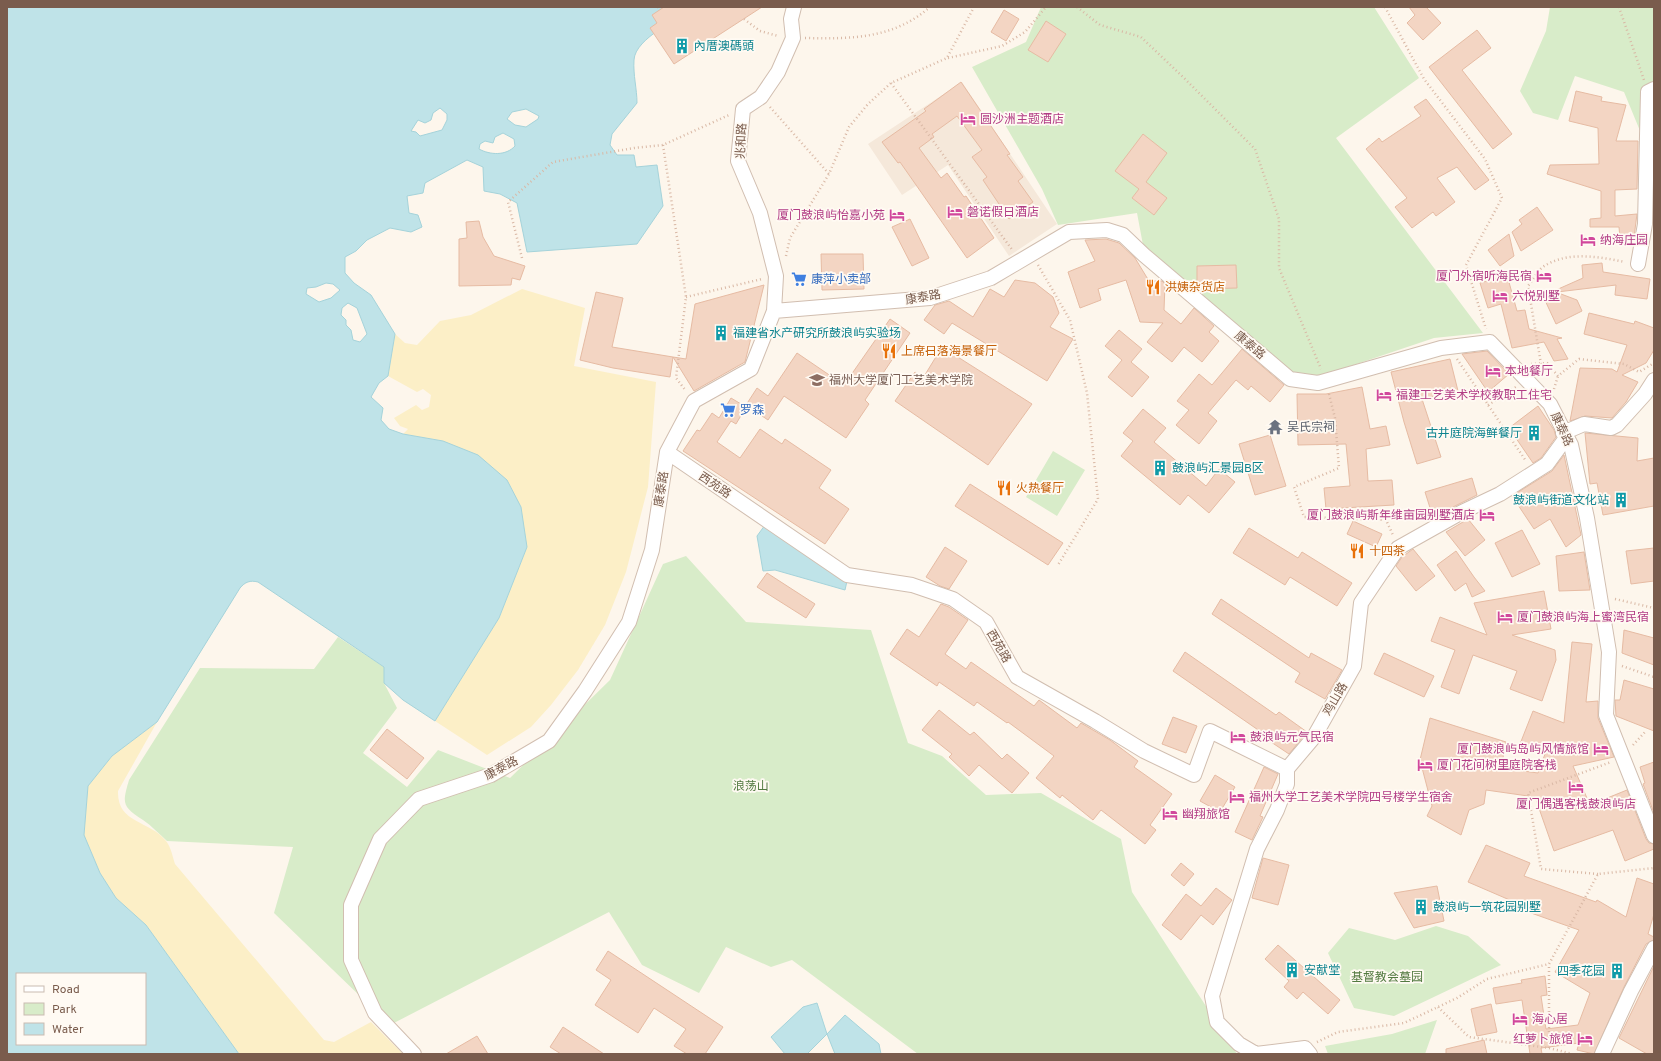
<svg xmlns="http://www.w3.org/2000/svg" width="1661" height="1061" font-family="Overpass,'Noto Sans SC',sans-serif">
<rect width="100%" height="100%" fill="#fdf6ec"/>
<path fill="#f5e8da" d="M962,82l95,142 -48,32 -61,-91 -46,30 -34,-51z"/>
<path fill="#d8ecc9" d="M1041,7h333l45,71 -83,60 147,195 -49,5 -122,41 -23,-6 -146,-128 -6,-32 -79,12 -16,-36 -70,-122 54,-25z
M1550,7h104v149l-4,-1 -26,-63 -49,-16 -17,44 -25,-7 -13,-22 26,-60z
M1053,451l32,19 -28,46 -31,-19z
M686,556l60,66 125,8 37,113 34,13 44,39 55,-2 80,46 11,53 105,162h-319l-126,-94 -21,7 -45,-20 -27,46 -57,-28 -33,-53 -219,113 -116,-112 19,-66 -126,-6c-8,-7 -15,-15 -24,-21 -21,-14 -21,-16 -14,-40l71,-112 114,1 24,-32 46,30v16l13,25 -34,45 44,34 31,-37 72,28 100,-98 53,-116z
M1436,926l32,10 33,29 -107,51 -40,-8 -26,-55 21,-25 46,12z
M1437,1020l-12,34h-97l-3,-8 67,-12z"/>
<path fill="#fcefc7" d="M522,289l63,19 -11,58 82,16 -8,105 -22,85 -21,53 -27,45 -27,35 -20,22 -44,28 -52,-34 64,-103 28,-71 -84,-106 -40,-7 5,-5 -8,-3 -6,-8 22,-13 6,5 7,-3 2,-12 -8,-6 -6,3 -29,-16 7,-42 10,9 12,2 23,-24 31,-6z
M157,722l-39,69c-1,33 32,29 48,50 5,6 7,17 9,23l149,176 10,2 37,-20 32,32h-164l-93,-129 -30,-27 -16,-25 -16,-38 4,-49 24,-30z"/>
<path fill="#bfe3e8" stroke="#a5d3da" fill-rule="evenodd" d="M7,7h691c-18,11 -63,31 -64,53 -1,15 3,29 3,43l-25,31 -2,11 7,10h17l2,12 21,-2 6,41 -26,38 -110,8 -10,-49 -17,-9 -16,-3 -1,-24 -16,-7 -42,23 -2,10 -16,3 2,17 9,2 4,12 -11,5 -21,-4 -23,12 -11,11 -11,6v16l9,10 17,12 24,39 -7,42 -9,7 -8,14 12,11 -2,12 8,9 14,5 40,7 35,14 29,25 14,27 6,40 -28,71 -64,103 -32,-21 -19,-17v-16l-126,-85c-8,-2 -13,0 -18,6l-83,134 -45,34 -24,30 -4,49 16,38 16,25 30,27 93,129h-232zM440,108l7,6v6l-5,10 -22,6 -4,-4 -5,-1 7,-11 7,3 6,-3 2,-7zM526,109l13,7 -1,3 -12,8 -11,-2 -8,-6 5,-7zM503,133l11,6 1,7c-9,10 -25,9 -36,3l1,-5 5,-3 8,2 2,-6zM326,283l7,1 7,6 -9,8 -12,4 -13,-8 1,-6 9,-1zM348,303l9,5 10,26 -7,8 -7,-2 -2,-10 -5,-5v-5l-5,-5 1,-7zM17,974h128v70h-128z
M765,525l82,56 -2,9 -70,-20 -12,1 -6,-35z
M817,1003l10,31 18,-19 34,29 2,10h-46l-8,-20 -20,20h-22l-14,-17 32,-30z"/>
<path fill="#f3d5c3" stroke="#e6bba3" d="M664,7h98l-88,57 -24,-36 7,-5 -5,-8z
M1409,7h17l15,16 -18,17 -16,-17 8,-8z
M1004,10l15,9 -13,22 -15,-9z
M1046,21l20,13 -18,28 -20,-12z
M1477,30l14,18 -29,22 50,64 -19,15 -64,-82z
M961,82l49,72 -3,1 16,22 -5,4 15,21 -24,17 -26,-39 4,-3 -15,-20 10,-7 -25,-34 -25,18 2,3 -15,11 22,30 6,-5 17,24 2,-1 28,42 -27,20 -67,-96 -2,1 -16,-21 44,-31 -2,-2z
M1576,91l26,6 -1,4 25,4 -10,36h22l-1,48 -22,1v26l22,-2 -3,23 -14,1 -1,-11h-29v-8l11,-1v-27l-54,-17 3,-9 49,-1 -1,-36 -29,-7z
M1426,99l63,81 -14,10 -18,-23 -20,11 18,24 -19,14 -3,-4 -21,16 -17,-21 12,-9 -41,-49 13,-11 3,4 39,-26 -7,-9z
M1143,134l24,19 -21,29 21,16 -13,17 -22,-17 7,-9 -24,-18z
M1537,207l16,23 -32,21 -9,-19 10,-8 -3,-4z
M910,219l19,39 -17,8 -20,-39z
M479,221l4,16 11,19 31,10 -5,14 -8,-2 -1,7 -52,1v-47l8,-1 -1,-16z
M1509,234l5,22 -14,10 -12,-16z
M1106,239l13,4 16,15 14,23h13l3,3 -1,26 17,14 13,-16 20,18 -5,6 10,9 -17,21 -18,-15 -12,15 -25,-20 16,-19 -23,-1 -14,-42 -28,9 3,11 -21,8 -12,-36 27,-11 -10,-21z
M821,254h42l1,35 -42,1z
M1602,263l1,9 47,7 -3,20 -32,-4 1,-10 -59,7 -1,-2 27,-12 -1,-13z
M1236,265l1,23 -40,1v-23z
M1507,275l10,36 8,-1 4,19 33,9 -5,1 11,20 -14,2 -10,-19 -32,6 -11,-44 -13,4 -8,-25z
M1015,280l20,3 18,14 6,16 -9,14 23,12 -26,42 -95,-58 -8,11 -20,-14 11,-15 14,-4 24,16 17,-28 14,8z
M764,285l-19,77 -51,29 -21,-34 13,2 9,-55z
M1553,291l24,9 5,11 -26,13 -13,-28z
M596,292l27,6 -11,49 61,10 -3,20 -57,-9 -33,-8z
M1589,313l45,11 1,-3 19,7v22l-8,13 -24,12 16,7 -12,20 -14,16 -27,-2 -15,5 10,-53 32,1 5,3 10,-27 -43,-11z
M890,319l20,14 -45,67 4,4 -23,34 -62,-42 -16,24 -22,-15 11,-17 11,8 29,-43 47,32z
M1119,330l23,19 -11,13 18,15 -17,20 -24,-20 14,-17 -17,-14z
M942,347l90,57 -44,61 -93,-64 20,-29 8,6z
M1242,349l42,36 -14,17 -19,-16 -3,4 -12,-10 -28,33 9,8 -18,23 -23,-19 13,-15 -12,-9 22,-27 13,11z
M1487,351l22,23 -21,18 -26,-38z
M1450,359l8,32 -36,8 19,58 -24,7 -13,-42 -13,-50z
M1362,387l8,42 16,-3 4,19 -24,4 2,32 24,-1 2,25 -68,4 -2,-21 26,-2 -4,-42 -48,1 -1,-51h29z
M731,398l15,9 -10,17 -5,-3 -14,21 23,16 20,-29 22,15 3,-5 46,31 -12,18 30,21 -24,35 -142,-93 14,-21 3,1 12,-18 7,5z
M1538,406l16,24 2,7 -15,21 -8,5 -24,-35z
M1143,409l23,19 -12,14 52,44 13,-17 16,13 -26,31 -21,-18 -8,10 -59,-49 12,-15 -10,-8z
M1585,433l53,5 -1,23 17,-3v48l-51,9 -6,-32 -7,1z
M1270,435l16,51 -31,9 -16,-51z
M1564,455l17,80 -15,12 -16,-28 -16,10 -22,-33 40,-25z
M1472,478l5,17 -24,12 -21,7 -7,-22z
M970,484l93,59 -15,22 -93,-59z
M1468,519l17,21 -20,16 -19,-24z
M1353,521l29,13 -6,13 -29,-13z
M1249,528l49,30 4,-6 50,31 -15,23 -47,-29 -5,8 -52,-32z
M1522,530l18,34 -28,13 -17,-34z
M945,547l22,14 -18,28 -9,-3 -14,-9z
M1654,548v33l-23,3 -5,-33z
M1413,549l22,27 -19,15 -20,-25 6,-9z
M1456,551l18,26 11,14 -13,6 -6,-14 -11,8 -18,-26z
M1584,552l6,38 -31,1 -3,-35z
M767,573l48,31 -9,14 -49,-31z
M1544,591l7,38 -39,6 43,15 1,10 -14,41 -32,-12 7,-18 -44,-16 -14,39 -18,-7 14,-37 -24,-9 9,-24 47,18 -13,-32z
M1221,599l88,59 2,-5 31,17 -17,29 -30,-17 5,-9 -88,-59z
M941,604l8,3 19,13 -23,34 21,15 5,-7 63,44 5,-6 38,28 4,-5 29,17 28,21 -4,6 38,27 -22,31 6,5 -11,14 -44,-34 -8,10 -31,-25 -2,3 -24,-20 18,-22 -46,-34 -1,1 -30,-21 -3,4 -35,-24 -2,4 -47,-32 17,-25 12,8z
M1624,630l30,8v27l-32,-12z
M1572,642l20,2 -6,58 12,-1v17l16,39 -41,9 17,39 37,-15 19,49 3,4 5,1v5l-29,12 -12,-31 -59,21 -19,-54 -49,-7 -2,14 -15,6 -8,25 -34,-19 5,-10 -12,-46 10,-42 76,24 -5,26 37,5 7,-19 -25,-10 13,-33 31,12z
M1185,652l91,63 3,-3 28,20 -18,22 -27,-18 2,-2 -91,-63z
M1384,653l50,23 -10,21 -50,-23z
M1624,680l30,9v42l-38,-15 -1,-16h5z
M939,710l31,25 4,-3 28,27 5,-5 22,19 -17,20 -33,-28 -10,11 -20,-19 3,-3 -30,-24z
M1173,717l24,9 -11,27 -24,-9z
M387,729l37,29 -17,21 -37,-29z
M1654,762v51l-11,-29 2,-1 -5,-16z
M1264,767l14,7 -18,42 3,1 -11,23 -17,-8z
M1215,775l20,12 -15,25 -20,-11z
M1486,845l44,18 -6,13 72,26 1,-2 29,17 11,-39 17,6v30l-6,20 6,3v3l-8,4 -22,43 -30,67 -17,-4 2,-7 -38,5 1,6h-12l-8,-54 -26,4 -3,-16 29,-5 -1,-3 24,-4 2,19 -6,1 5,33 32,-4 12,-32 -35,-21 24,-42 -62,-22 2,-4 -51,-22z
M1263,858l26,7 -11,40 -26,-7z
M1181,863l13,11 -10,12 -13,-11z
M1437,886l7,35 -30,7 -20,-35z
M1216,888l16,12 -19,25 -12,-10 -20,25 -19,-15 24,-31 15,12z
M1278,945l62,55 -12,14 -25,-22 -6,7 -13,-12 5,-6 -24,-22z
M608,951l115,76 -18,27h-18l-13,-8 12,-17 -32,-21 -16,25 -43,-28 16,-25 -15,-10z
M1654,966v88h-7l-28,-16z
M1491,1004l6,28 -20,4 -6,-27z
M563,1027l41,27h-43l-11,-7z
M477,1036l11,18h-42z
M1484,1040l3,14h-41v-5z"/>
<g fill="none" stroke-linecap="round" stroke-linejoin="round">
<g stroke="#d1beb0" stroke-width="16">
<path id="street" d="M1638,264l7,-40 3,-132 6,-3
M774,311l2,-35 -16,-63 -22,-52 5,-52 18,-12 17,-25 15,-34 -2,-19 3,-12
M1563,433l21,-9 27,4 6,-3 28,-31 9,-14
M667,452l180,123 65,10 41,14 33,23 31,55 78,44 49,30 50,24 16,-44 77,38
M414,1054l-39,-41 -24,-53v-55l29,-66 39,-40 72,-24 58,-34 36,-50 44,-69 23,-72 15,-98 27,-51 57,-32 23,-58 156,-13 61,-20 78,-46 38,-2 16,5 21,20 146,124 28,4 123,-35 49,-6 60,62 21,41 16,73 22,134 -3,63 48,121
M1310,1054l-5,-6 -49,6 -17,-10 -22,-22 -5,-26 45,-147 20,-39 10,-26v-15l27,-32 40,-71 7,-63 37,-55 64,-36 38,-18 47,-30 19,-26
M1602,1054l29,-63 23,-43"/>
</g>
<path stroke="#d9b8a5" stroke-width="2.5" stroke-dasharray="1 3" stroke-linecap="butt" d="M658,7l2,3
M1077,7l23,18 41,12 42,40 72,72 24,70v49l42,101
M1385,7l39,72 61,80 17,39 -36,67 20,64
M1619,7l25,73
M744,19l16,12 18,5
M805,38c47,1 88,1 125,-31
M948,58l54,-12 23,-14 21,-25
M891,83l122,168
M770,107l59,67 20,-47 19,-23 23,-21 56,-25 27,-51
M663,145l23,152 -10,81 10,13
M786,256l4,-18 39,-64
M522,258l-14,-56 45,-40 81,-14 29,-3 66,-30
M1038,265l32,55 17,73 11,106 -40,66
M686,297l76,-18
M1457,359l69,102
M1531,364l16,-1 11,13 21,-17 45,5 15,8 15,-9
M1541,364l-13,-78c5,-6 11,-18 18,-21 24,-14 54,-8 79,-3
M1554,389l4,-13
M1329,394l6,24 4,50 -45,19 10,30 82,3 7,15
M1488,405l28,-18
M1615,599l39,9
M1622,666l32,11
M1633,745l12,-13
M1598,874l-57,-5 -13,-76 83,-31
M1438,1007l31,30 80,11 23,6
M1317,1042l21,-10 66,-9 53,-25 30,-19 62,-15 49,-90 56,-6
M1549,1048v-84"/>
<use href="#street" stroke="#fff" stroke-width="14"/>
</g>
<defs>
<g id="building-bare" transform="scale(1.2)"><path d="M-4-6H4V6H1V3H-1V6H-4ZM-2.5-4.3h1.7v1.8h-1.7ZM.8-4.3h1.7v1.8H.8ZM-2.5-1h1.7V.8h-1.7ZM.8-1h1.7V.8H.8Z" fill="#0f9aa8" stroke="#fffaf3" stroke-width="2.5" paint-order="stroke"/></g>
<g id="hotel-bare" transform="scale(1.2)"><path d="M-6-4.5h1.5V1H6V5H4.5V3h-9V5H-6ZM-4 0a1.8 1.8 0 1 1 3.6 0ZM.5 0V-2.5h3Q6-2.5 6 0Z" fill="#d1479c" stroke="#fffaf3" stroke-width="2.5" paint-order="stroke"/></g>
<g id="supermarket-bare" transform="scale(1.2)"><path d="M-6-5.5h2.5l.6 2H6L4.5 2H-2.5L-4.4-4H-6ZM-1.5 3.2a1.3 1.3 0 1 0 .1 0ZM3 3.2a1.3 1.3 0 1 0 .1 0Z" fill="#3f7fe0" stroke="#fffaf3" stroke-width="2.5" paint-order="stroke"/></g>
<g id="restaurant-bare" transform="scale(1.2)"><path d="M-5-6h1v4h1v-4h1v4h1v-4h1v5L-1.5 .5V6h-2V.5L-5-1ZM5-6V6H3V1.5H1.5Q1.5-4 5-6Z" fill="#e8710a" stroke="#fffaf3" stroke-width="2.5" paint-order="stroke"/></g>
<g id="university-bare" transform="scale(1.2)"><path d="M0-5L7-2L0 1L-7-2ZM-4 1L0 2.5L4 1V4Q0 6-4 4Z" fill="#8d6e63" stroke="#fffaf3" stroke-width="2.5" paint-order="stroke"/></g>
<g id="temple-bare" transform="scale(1.2)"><path d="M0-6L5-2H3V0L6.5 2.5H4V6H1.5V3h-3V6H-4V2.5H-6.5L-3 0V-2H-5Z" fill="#6b7280" stroke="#fffaf3" stroke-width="2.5" paint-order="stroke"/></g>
</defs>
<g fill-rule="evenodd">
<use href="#building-bare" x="682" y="46"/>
<use href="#hotel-bare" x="968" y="119"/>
<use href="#hotel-bare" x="955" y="212"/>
<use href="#hotel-bare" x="897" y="215"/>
<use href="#hotel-bare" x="1588" y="240"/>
<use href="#hotel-bare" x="1544" y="276"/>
<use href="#supermarket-bare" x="799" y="279"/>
<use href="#restaurant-bare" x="1153" y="287"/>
<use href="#hotel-bare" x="1500" y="296"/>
<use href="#building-bare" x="721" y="333"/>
<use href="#restaurant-bare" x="889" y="351"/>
<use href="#hotel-bare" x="1493" y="371"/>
<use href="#university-bare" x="817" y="380"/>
<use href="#hotel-bare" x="1384" y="395"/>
<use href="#supermarket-bare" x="728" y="410"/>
<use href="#temple-bare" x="1275" y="427"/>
<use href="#building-bare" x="1534" y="433"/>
<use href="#building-bare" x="1160" y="468"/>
<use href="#restaurant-bare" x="1004" y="488"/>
<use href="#building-bare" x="1621" y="500"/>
<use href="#hotel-bare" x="1487" y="515"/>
<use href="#restaurant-bare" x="1357" y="551"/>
<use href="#hotel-bare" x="1505" y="617"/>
<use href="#hotel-bare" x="1238" y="737"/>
<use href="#hotel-bare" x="1601" y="749"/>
<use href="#hotel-bare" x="1425" y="765"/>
<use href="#hotel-bare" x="1576" y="787"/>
<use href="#hotel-bare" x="1237" y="797"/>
<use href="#hotel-bare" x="1170" y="814"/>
<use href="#building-bare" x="1421" y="907"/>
<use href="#building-bare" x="1292" y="970"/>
<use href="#building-bare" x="1617" y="971"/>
<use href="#hotel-bare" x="1520" y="1019"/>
<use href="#hotel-bare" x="1585" y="1039"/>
</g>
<g text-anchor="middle" stroke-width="3.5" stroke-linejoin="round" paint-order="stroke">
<g font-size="12" fill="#0d838f" stroke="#fffaf3" text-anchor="start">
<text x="694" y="50">內厝澳碼頭</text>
<text x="733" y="337">福建省水产研究所鼓浪屿实验场</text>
<text x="1522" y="437" text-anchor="end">古井庭院海鲜餐厅</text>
<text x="1172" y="472">鼓浪屿汇景园B区</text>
<text x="1609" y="504" text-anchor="end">鼓浪屿街道文化站</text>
<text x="1433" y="911">鼓浪屿一筑花园别墅</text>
<text x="1304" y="974">安献堂</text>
<text x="1605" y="975" text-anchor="end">四季花园</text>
</g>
<g font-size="12" fill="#b23c85" stroke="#fffaf3" text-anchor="start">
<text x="980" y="123">圆沙洲主题酒店</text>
<text x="967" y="216">磐诺假日酒店</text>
<text x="885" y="219" text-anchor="end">厦门鼓浪屿怡嘉小苑</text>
<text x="1600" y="244">纳海庄园</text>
<text x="1532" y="280" text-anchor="end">厦门外宿听海民宿</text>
<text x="1512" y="300">六悦别墅</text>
<text x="1505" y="375">本地餐厅</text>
<text x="1396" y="399">福建工艺美术学校教职工住宅</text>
<text x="1475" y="519" text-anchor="end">厦门鼓浪屿斯年维亩园别墅酒店</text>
<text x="1517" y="621">厦门鼓浪屿海上蜜湾民宿</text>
<text x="1250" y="741">鼓浪屿元气民宿</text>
<text x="1589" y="753" text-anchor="end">厦门鼓浪屿岛屿风情旅馆</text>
<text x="1437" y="769">厦门花间树里庭院客栈</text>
<text x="1249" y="801">福州大学工艺美术学院四号楼学生宿舍</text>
<text x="1576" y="808" text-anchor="middle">厦门偶遇客栈鼓浪屿店</text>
<text x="1182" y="818">幽翔旅馆</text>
<text x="1532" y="1023">海心居</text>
<text x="1573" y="1043" text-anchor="end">红萝卜旅馆</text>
</g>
<g font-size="12" fill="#7a5c4d" stroke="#fffaf3">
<text transform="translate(741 141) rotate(-87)" y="4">兆和路</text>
<text transform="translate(923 297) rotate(-10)" y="4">康泰路</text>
<text transform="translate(1250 345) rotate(40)" y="4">康泰路</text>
<text transform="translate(1562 429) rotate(65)" y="4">康泰路</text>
<text transform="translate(715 485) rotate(34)" y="4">西苑路</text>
<text transform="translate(661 489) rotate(-81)" y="4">康泰路</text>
<text transform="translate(999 646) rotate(60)" y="4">西苑路</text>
<text transform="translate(1335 699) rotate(-60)" y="4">鸡山路</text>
<text transform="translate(501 768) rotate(-28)" y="4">康泰路</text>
</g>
<g font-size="12" fill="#366cbe" stroke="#fffaf3" text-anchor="start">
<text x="811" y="283">康萍小卖部</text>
<text x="740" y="414">罗森</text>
</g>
<g font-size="12" fill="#c56008" stroke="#fffaf3" text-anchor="start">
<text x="1165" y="291">洪姨杂货店</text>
<text x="901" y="355">上席·日落海景餐厅</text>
<text x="1016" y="492">火热餐厅</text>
<text x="1369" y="555">十四茶</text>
</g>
<g font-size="12" fill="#785e54" stroke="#fffaf3" text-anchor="start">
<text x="829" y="384">福州大学厦门工艺美术学院</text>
</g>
<g font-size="12" fill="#5b616d" stroke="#fffaf3" text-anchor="start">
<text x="1287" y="431">吴氏宗祠</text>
</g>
<g font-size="12" fill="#537a41" stroke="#fffaf3">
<text x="751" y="790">浪荡山</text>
<text x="1387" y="981">基督教会墓园</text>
</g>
</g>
<rect width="1661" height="1061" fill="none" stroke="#7a5c4d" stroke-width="16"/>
<rect x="16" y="973" width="130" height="72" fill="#fffaf3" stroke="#cabbb1"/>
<rect x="24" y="986" width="20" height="6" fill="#ffffff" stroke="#cabbb1"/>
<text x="52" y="993" font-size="12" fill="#7a5c4d">Road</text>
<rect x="24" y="1003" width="20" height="12" fill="#d8ecc9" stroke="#cabbb1"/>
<text x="52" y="1013" font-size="12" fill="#7a5c4d">Park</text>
<rect x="24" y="1023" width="20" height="12" fill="#bfe3e8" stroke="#cabbb1"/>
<text x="52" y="1033" font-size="12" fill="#7a5c4d">Water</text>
</svg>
